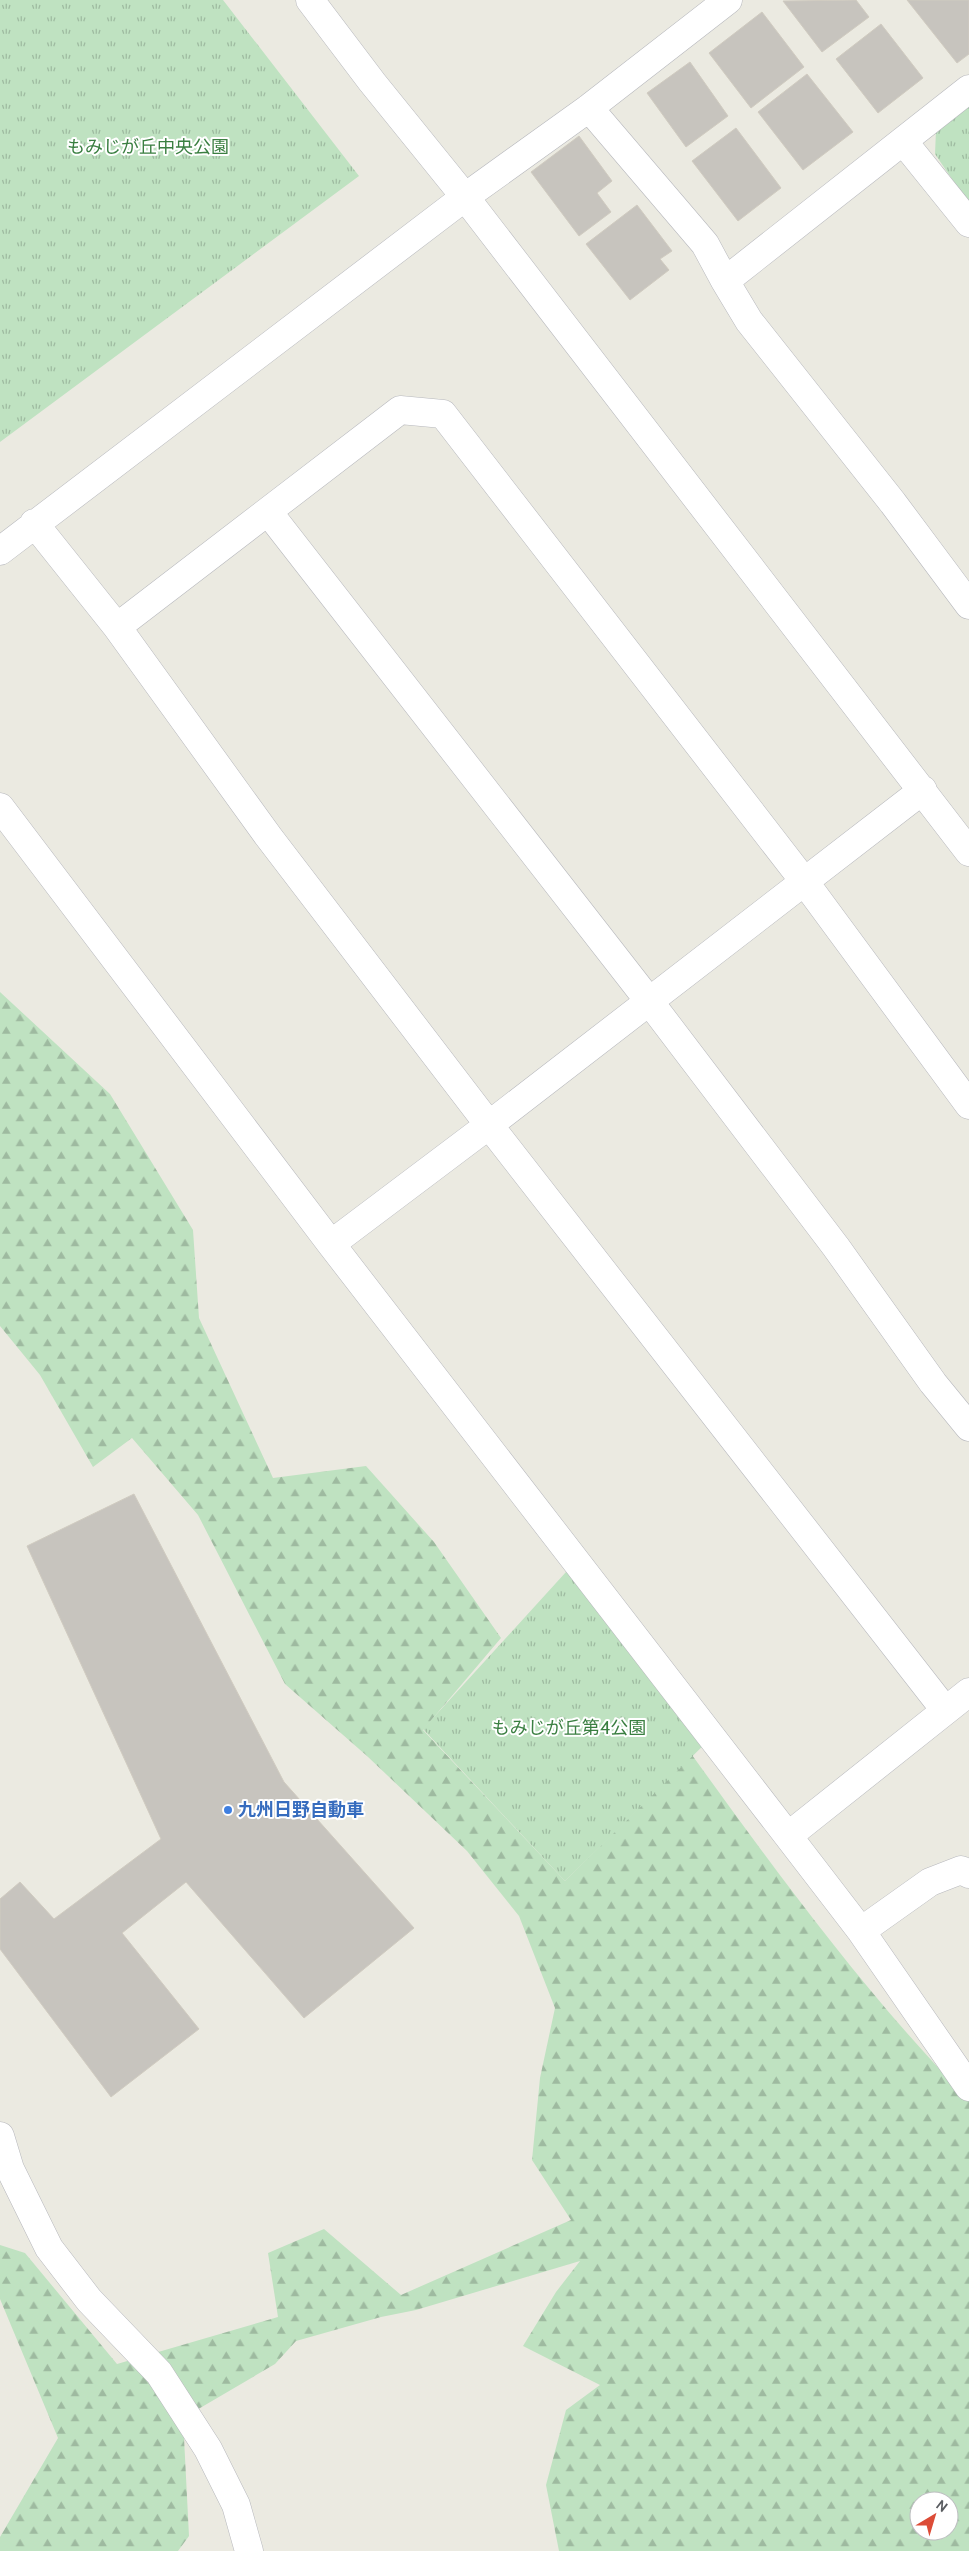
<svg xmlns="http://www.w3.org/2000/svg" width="969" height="2551" font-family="Cabin,'Noto Sans JP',sans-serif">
<defs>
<pattern id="forest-firs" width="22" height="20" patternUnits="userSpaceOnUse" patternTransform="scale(1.25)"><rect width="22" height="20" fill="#bfe2c1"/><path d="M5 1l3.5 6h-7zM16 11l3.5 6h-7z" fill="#9ebaa0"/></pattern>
<pattern id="park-tufts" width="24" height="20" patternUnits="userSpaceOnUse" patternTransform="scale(1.25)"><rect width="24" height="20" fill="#bfe2c1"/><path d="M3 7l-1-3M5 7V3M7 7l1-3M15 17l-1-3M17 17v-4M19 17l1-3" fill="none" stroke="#9ebaa0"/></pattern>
</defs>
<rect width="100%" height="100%" fill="#ebeae1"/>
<path fill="url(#forest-firs)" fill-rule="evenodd" d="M0,992l110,102 83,136 6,88 74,160 93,-12 68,76 67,96 -78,92 142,151 127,-126c86,119 174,240 277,345v451h-410l-13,-66 20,-75 34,-25 -77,-39 33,-54 24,-31 -164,49 -35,7 -85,24 -21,23 -92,54 6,118 -11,15h-178v-14l58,-99 -58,-139v-54l25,8 92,111 161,-47 -10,-64 56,-24 77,66 170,-75 -39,-60 8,-82 15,-70 -36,-92 -52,-65 -100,-95 -82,-72 -87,-169 -66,-77 -39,29 -53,-92 -40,-49zM919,2501h30v30h-30z"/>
<path fill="url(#park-tufts)" d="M0,0h223l136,176 -359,266z
M969,104v100l-34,-50 1,-24z
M576,1561l136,176 -147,144 -142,-152z"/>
<path fill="#c7c4be" stroke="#d0cbc0" d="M856,0l13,17 -47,35 -39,-51z
M907,0h62v54l-12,9z
M762,12l42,55 -53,41 -42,-55z
M881,24l42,54 -45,35 -42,-54z
M690,62l38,54 -42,31 -39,-54z
M807,74l46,58 -50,38 -45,-58z
M736,128l45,60 -43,33 -46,-60z
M579,136l33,45 -15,12 14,19 -32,24 -48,-64z
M637,205l35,46 -12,8 9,11 -39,30 -44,-56z
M134,1494l150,288 130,146 -110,90 -118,-136 -64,51 77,96 -88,68 -111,-148v-50l20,-17 34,37 107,-80 -134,-293z"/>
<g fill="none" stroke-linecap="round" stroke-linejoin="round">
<g stroke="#b7b8bd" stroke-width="29">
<path id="minor" d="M310,0l62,82 93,115 504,655
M589,108l116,136 20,37 244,-192
M903,141l66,82
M725,281l24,40 144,182 76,102
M269,513l380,488 187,246 97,136 36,44
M34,523l83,104 151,209 221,289 456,585
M0,551l465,-354 124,-89 139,-108
M117,627l283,-217 43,4 361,467 165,224
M0,807l331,437 457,592 181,-144
M331,1244l158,-119 434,-335
M788,1836l73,95 108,156
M861,1931l69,-49 31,-12 8,4
M0,2136l10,33 39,79 40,52 70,73 49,76 28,56 13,46"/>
</g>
<use href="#minor" stroke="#fff" stroke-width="28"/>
</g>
<circle fill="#3f7fe0" stroke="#fff" stroke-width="2" cx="228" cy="1810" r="5"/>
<g text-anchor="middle" stroke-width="4" stroke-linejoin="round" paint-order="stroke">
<g font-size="18" fill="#3a7f41" stroke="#fff">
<text x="148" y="153">もみじが丘中央公園</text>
<text x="569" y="1734">もみじが丘第4公園</text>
</g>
<g font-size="18" font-weight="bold" fill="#366cbe" stroke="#fff" text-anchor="start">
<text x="238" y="1816">九州日野自動車</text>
</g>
</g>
<g transform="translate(934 2516) rotate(38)"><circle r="24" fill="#ffffff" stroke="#bdbec0"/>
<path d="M0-4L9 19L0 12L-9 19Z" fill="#dc4c37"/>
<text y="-8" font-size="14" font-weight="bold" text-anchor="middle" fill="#5a5d61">N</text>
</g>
</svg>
